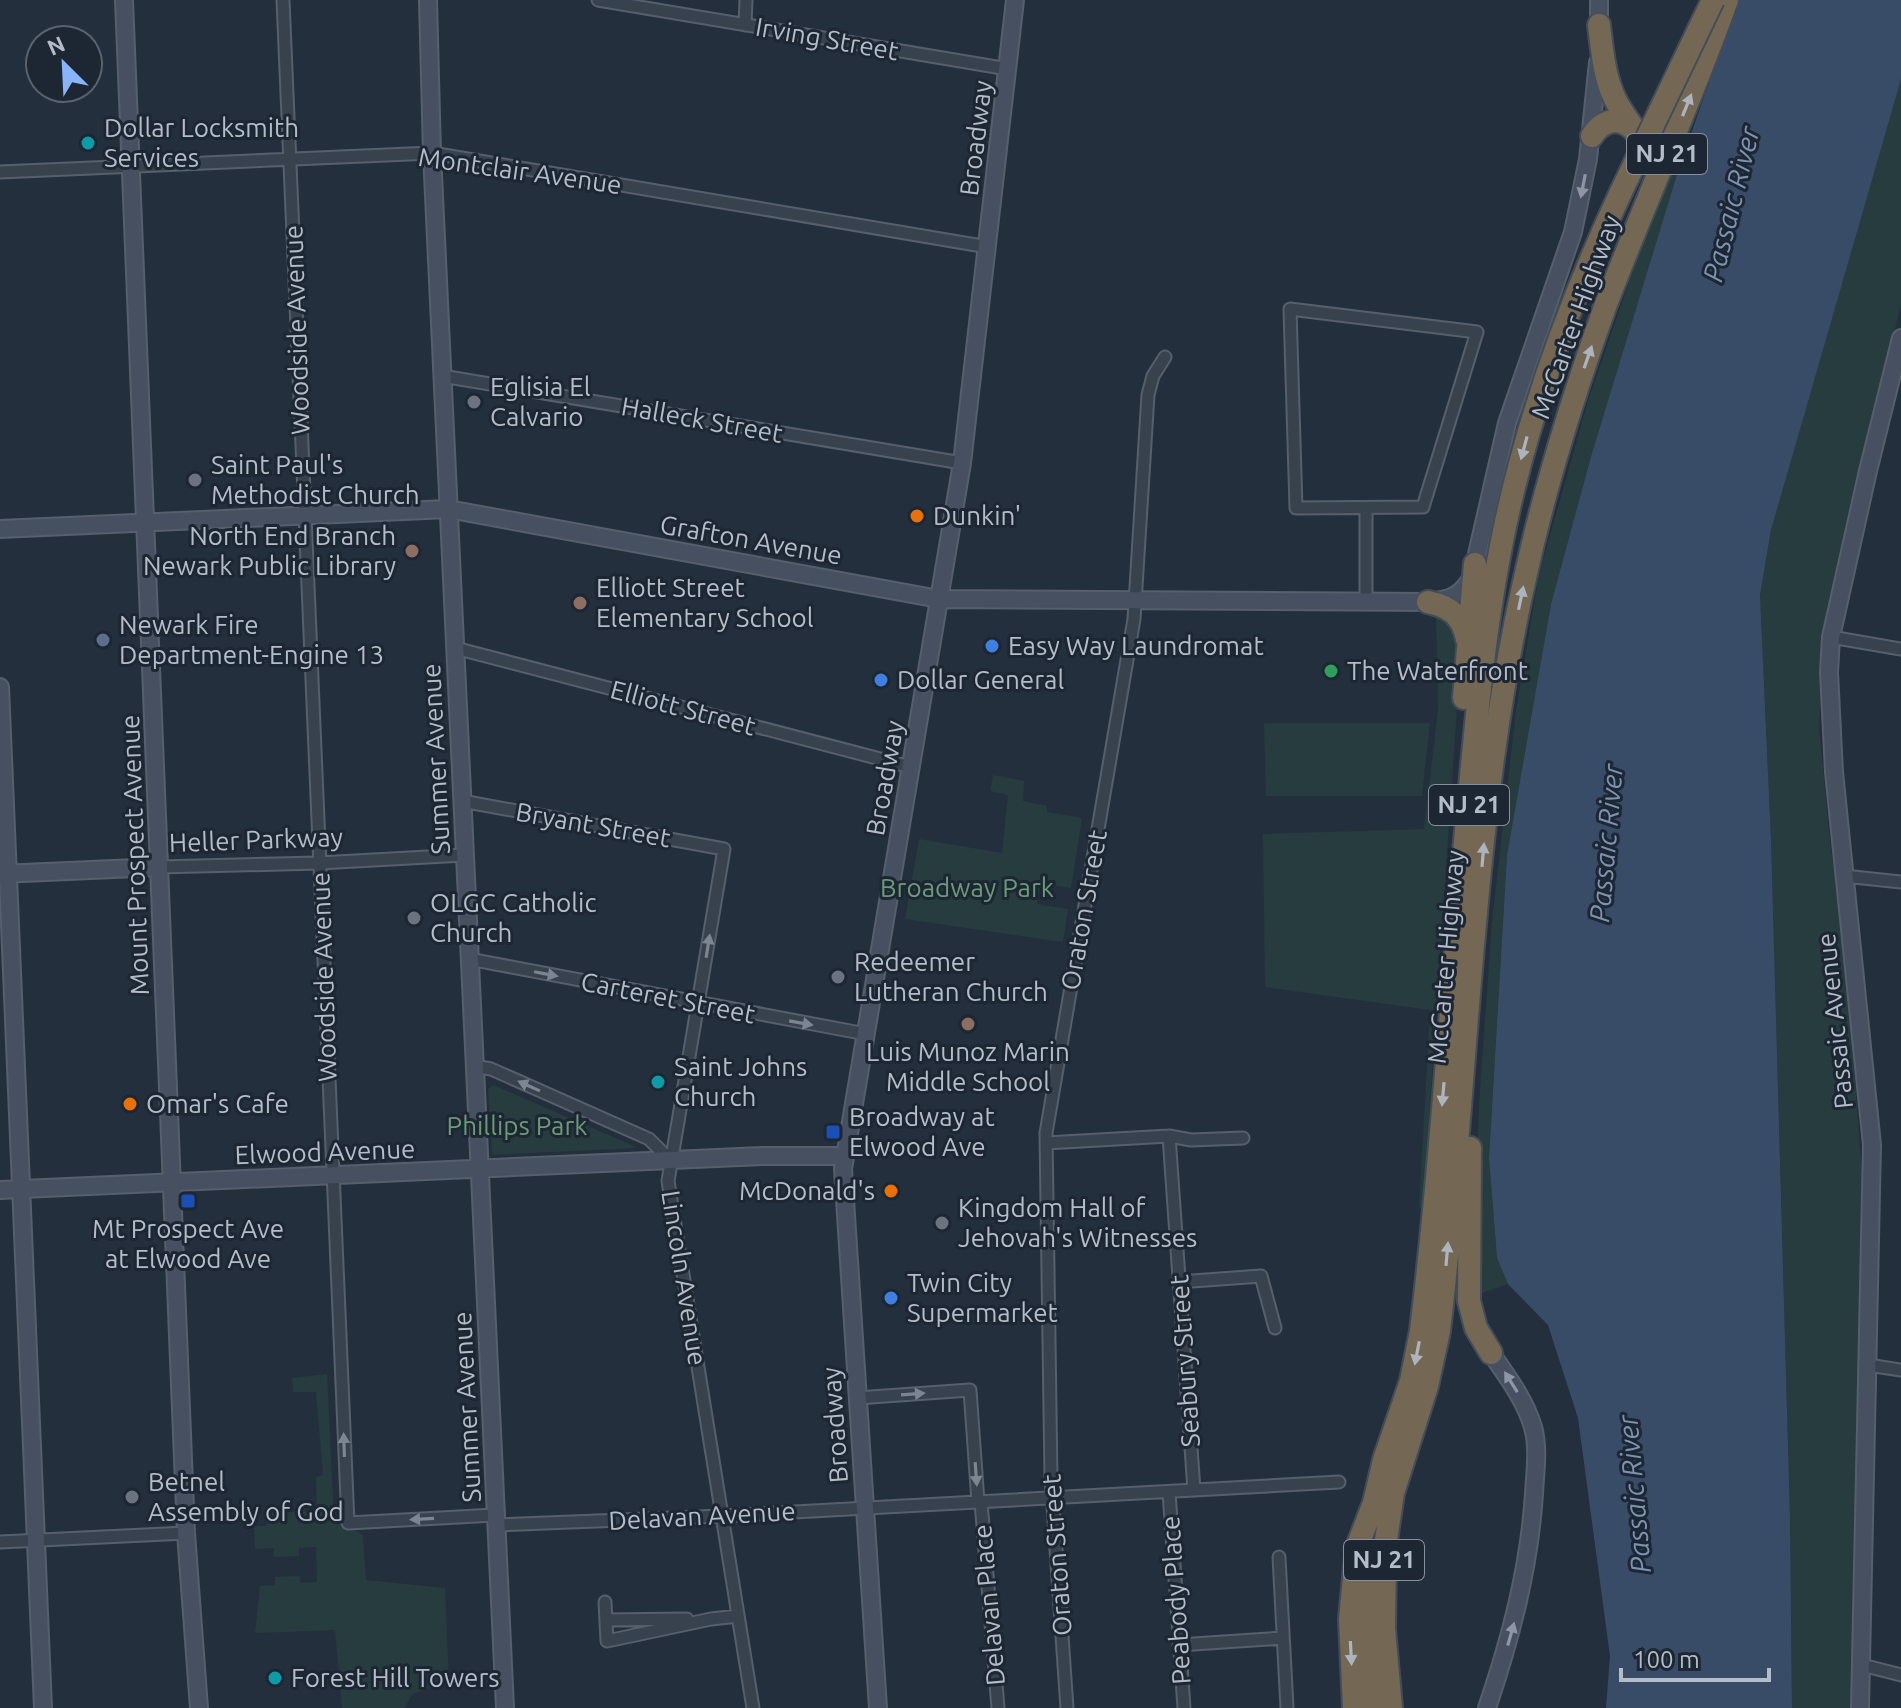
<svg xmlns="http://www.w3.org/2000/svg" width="1901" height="1708" font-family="Ubuntu,sans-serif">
<rect width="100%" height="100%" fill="#242f3e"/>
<path fill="#263c3f" d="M1901,71v234l-37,146 -39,187 -6,90 12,123 11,60 23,302 -13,495h-60l-2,-191 -19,-677 -11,-245 11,-65z
M1667,171h11l-86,282 -41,151 -44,251 -18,303 8,100 11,26 -32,11 -1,-79 4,-111 13,-183 24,-212 23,-136 49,-173z
M1436,615l12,1 13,33 -38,559h-4l11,-198 -165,-23 -2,-153 161,-5 14,-119z
M1264,723h166l-8,73h-156z
M993,775l31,6 -1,20 24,5v6l35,6 -11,70 -31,-5 -3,21 31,5 -5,33 -158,-23 14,-80 83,14 6,-58 -18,-4z
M493,1085l134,58 10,5 -145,7 -4,-66z
M327,1374l7,145 29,16 3,45 79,8 4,93 -36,13 -9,14h-62l-7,-78 -80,3 5,-47 15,-1v-8l25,-1v7l17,-1 -1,-35 -17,1v8l-25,1v-9l-19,1 -1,-23h13l1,-13 49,-2 -1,-34 7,-2 -7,-83h-23l-1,-14z"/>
<path fill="#394c67" d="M1738,0h163v79l-130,451 -11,65 11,245 19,677 2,191h-186l4,-52 -32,-238 -30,-93 -40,-41 -11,-26 -8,-100 18,-303 44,-251 41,-151 86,-282z"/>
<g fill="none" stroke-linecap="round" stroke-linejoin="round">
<g stroke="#565f6c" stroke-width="15">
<path id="street" d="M283,0l65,1523 147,-8
M598,0l410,69
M745,25l1,-25
M0,172l432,-19 556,94
M1290,309l187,23 -54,175 -127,1z
M442,376l520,87
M1366,509v93
M1831,637l70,12
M455,648l456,119
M462,801l262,48 -56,332 85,527
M159,867l160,-4 145,-8
M1844,876l57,6
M469,959l397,75
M474,1066l17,3 158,70 22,22
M1169,1136l25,354
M1046,1143l123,-7 22,4 52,-2
M1179,1282l82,-6 14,52
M1868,1365l33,5
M857,1398l113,-8 8,112
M1169,1492l15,216
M981,1502l17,206
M496,1525l226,-9 617,-34
M0,1542l186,-9
M1279,1557l8,151
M605,1602l2,39 104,-22 27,-3
M606,1620l81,-1
M1179,1645l104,-7
M1862,1665l39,10
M1067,1708l-16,-231 -5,-344 88,-514 14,-224 5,-19 12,-19"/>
</g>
<g stroke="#565f6c" stroke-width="20">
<path id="secondary" d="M124,0l62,1533 13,175
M428,0l4,153 73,1555
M1599,35v-35
M0,529l448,-20 491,90 489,3c21,-2 34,-6 44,-26l35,-153 66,-191 15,-73 10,-97
M0,687l43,1021
M0,874l159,-7
M0,1190l762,-34h82
M878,1708l-35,-539 119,-706 53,-463
M1487,1708c24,-71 42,-139 47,-214 1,-22 5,-45 -1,-67 -8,-27 -26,-51 -42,-74
M1860,1708l12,-563 -38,-373 -5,-100 2,-35 37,-166 33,-133"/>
</g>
<g stroke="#434c59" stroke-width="26">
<path id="highway" d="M1599,25c3,25 5,51 16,74 10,21 28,36 32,61
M1592,136c11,-17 28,-20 42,-6
M1428,602c23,5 34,14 39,37
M1464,698l11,-134
M1470,1148l-1,153 7,27 15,25
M1364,1579l8,129
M1354,1708l-4,-89 7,-72 17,-44 10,-43 27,-79 10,-50c20,-166 30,-334 45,-501 9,-97 17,-193 36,-289 24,-121 66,-236 119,-349
M1391,1708l-7,-79 1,-82 8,-54 34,-107 12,-55c30,-251 30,-506 86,-753 20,-92 48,-182 80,-271 39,-103 85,-203 122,-307"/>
</g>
<use href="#street" stroke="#38414e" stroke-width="11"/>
<use href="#secondary" stroke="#465061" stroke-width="16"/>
<use href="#highway" stroke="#746855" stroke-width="22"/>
<g stroke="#434c59" stroke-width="26" stroke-linecap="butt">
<path id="highway-bridge" d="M1621,192l92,-192"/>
</g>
<use href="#highway-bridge" stroke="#746855" stroke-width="22"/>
</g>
<defs><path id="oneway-solid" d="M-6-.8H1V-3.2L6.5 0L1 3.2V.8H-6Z" transform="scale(2)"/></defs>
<g fill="#aeb4bd">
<use href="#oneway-solid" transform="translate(1687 105) rotate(-68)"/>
<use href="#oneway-solid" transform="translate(1588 357) rotate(-71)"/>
<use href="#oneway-solid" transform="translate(1524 448) rotate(105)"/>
<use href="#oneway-solid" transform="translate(1521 598) rotate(-78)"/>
<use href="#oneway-solid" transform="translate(1483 855) rotate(-85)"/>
<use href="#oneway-solid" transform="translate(1443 1094) rotate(95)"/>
<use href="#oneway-solid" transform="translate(1447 1254) rotate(-85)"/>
<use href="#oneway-solid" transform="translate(1417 1353) rotate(101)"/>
<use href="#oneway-solid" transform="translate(1351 1653) rotate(87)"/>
</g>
<g fill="#8e96a5">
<use href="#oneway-solid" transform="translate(1583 186) rotate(101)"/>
<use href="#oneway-solid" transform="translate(1511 1382) rotate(-122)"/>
<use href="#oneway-solid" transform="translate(1511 1634) rotate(-74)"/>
</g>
<g fill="#7c8592">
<use href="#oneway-solid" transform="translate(708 946) rotate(-81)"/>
<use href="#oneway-solid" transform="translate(546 974) rotate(11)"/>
<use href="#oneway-solid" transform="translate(801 1023) rotate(10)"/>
<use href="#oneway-solid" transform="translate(529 1086) rotate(-156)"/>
<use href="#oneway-solid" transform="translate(913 1394) rotate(-4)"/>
<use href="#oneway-solid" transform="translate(344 1445) rotate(-92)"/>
<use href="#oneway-solid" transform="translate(976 1474) rotate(86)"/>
<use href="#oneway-solid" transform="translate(422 1519) rotate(177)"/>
</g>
<g fill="#0f9aa8" stroke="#1d2633" stroke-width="3">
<circle cx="88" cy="143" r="8"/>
<circle cx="658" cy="1082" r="8"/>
<circle cx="275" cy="1678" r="8"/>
</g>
<g fill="#6b7280" stroke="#1d2633" stroke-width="3">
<circle cx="474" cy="402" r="8"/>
<circle cx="195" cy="480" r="8"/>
<circle cx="414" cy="918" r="8"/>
<circle cx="838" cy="977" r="8"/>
<circle cx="942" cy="1223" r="8"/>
<circle cx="132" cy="1497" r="8"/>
</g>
<g fill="#e8710a" stroke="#1d2633" stroke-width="3">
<circle cx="917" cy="516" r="8"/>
<circle cx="130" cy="1104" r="8"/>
<circle cx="891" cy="1191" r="8"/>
</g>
<g fill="#8d6e63" stroke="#1d2633" stroke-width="3">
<circle cx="412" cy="551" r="8"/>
<circle cx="580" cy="603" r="8"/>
<circle cx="968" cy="1024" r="8"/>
</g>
<circle fill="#5c6f8a" stroke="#1d2633" stroke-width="3" cx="103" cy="640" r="8"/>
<g fill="#3f7fe0" stroke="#1d2633" stroke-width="3">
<circle cx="992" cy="646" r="8"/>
<circle cx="881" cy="680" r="8"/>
<circle cx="891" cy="1298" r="8"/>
</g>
<circle fill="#2e9e5b" stroke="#1d2633" stroke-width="3" cx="1331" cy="671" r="8"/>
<g fill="#1a4fb4" stroke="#1d2633" stroke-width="3">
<rect x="825" y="1124" width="16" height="16" rx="4"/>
<rect x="180" y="1193" width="16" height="16" rx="4"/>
</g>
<g text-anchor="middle" stroke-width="6" stroke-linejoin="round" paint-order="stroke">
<g fill="#1d2633" stroke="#878f9c" stroke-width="2">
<rect x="1627" y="134" width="80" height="40" rx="6"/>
<rect x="1429" y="785" width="80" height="40" rx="6"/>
<rect x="1344" y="1540" width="80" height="40" rx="6"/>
</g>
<g font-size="24" font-weight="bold" fill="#b4bcc9">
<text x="1667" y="162">NJ 21</text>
<text x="1469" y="813">NJ 21</text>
<text x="1384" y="1568">NJ 21</text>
</g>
<g font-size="26" fill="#b4bcc9" stroke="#1d2633">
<text transform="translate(827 39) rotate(10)" y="9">Irving Street</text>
<text transform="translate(976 138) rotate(-83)" y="9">Broadway</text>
<text transform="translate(520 171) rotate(8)" y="9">Montclair Avenue</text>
<text transform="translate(1576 317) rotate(-70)" y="9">McCarter Highway</text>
<text transform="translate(297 330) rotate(-92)" y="9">Woodside Avenue</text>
<text transform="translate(702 420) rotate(10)" y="9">Halleck Street</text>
<text transform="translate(751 540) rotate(10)" y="9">Grafton Avenue</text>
<text transform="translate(683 708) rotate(15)" y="9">Elliott Street</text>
<text transform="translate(436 759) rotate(-93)" y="9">Summer Avenue</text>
<text transform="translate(885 778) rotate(-80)" y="9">Broadway</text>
<text transform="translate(593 825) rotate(10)" y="9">Bryant Street</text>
<text transform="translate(256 840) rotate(-2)" y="9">Heller Parkway</text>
<text transform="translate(135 855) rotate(-92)" y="9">Mount Prospect Avenue</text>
<text transform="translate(1084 910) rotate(-80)" y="9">Oraton Street</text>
<text transform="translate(1446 957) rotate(-85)" y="9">McCarter Highway</text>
<text transform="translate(324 977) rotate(-92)" y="9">Woodside Avenue</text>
<text transform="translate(668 998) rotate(11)" y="9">Carteret Street</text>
<text transform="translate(1835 1021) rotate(-96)" y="9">Passaic Avenue</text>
<text transform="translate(325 1152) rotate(-2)" y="9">Elwood Avenue</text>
<text transform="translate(684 1278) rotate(81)" y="9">Lincoln Avenue</text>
<text transform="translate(1185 1361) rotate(-94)" y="9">Seabury Street</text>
<text transform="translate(467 1407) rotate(-93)" y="9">Summer Avenue</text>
<text transform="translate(835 1425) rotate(-94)" y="9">Broadway</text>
<text transform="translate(702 1516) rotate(-3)" y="9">Delavan Avenue</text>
<text transform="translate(1057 1555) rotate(-94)" y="9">Oraton Street</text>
<text transform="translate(1176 1600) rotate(-94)" y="9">Peabody Place</text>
<text transform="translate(989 1605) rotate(-95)" y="9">Delavan Place</text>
</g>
<g font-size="26" fill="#b4bcc9" stroke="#1d2633" text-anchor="start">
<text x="104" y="137">Dollar Locksmith<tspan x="104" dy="30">Services</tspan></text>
<text x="490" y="396">Eglisia El<tspan x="490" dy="30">Calvario</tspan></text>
<text x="211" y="474">Saint Paul's<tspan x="211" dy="30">Methodist Church</tspan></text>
<text x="933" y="525">Dunkin'</text>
<text x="396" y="545" text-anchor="end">North End Branch<tspan x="396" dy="30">Newark Public Library</tspan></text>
<text x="596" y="597">Elliott Street<tspan x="596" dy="30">Elementary School</tspan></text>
<text x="119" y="634">Newark Fire<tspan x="119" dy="30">Department-Engine 13</tspan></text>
<text x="1008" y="655">Easy Way Laundromat</text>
<text x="1347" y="680">The Waterfront</text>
<text x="897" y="689">Dollar General</text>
<text x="430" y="912">OLGC Catholic<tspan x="430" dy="30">Church</tspan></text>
<text x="854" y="971">Redeemer<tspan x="854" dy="30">Lutheran Church</tspan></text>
<text x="968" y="1061" text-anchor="middle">Luis Munoz Marin<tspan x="968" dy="30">Middle School</tspan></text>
<text x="674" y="1076">Saint Johns<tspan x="674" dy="30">Church</tspan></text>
<text x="146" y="1113">Omar's Cafe</text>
<text x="849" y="1126">Broadway at<tspan x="849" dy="30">Elwood Ave</tspan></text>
<text x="875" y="1200" text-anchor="end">McDonald's</text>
<text x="958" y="1217">Kingdom Hall of<tspan x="958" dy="30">Jehovah's Witnesses</tspan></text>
<text x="188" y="1238" text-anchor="middle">Mt Prospect Ave<tspan x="188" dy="30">at Elwood Ave</tspan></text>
<text x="907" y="1292">Twin City<tspan x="907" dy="30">Supermarket</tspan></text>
<text x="148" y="1491">Betnel<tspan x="148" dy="30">Assembly of God</tspan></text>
<text x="291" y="1687">Forest Hill Towers</text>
</g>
<g font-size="26" fill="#6b9a76" stroke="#1d2633">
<text x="967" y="897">Broadway Park</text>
<text x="517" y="1135">Phillips Park</text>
</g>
<g font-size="28" font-style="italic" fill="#7c92b1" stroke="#1d2633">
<text transform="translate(1731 204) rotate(-76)" y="10">Passaic River</text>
<text transform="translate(1606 843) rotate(-85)" y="10">Passaic River</text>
<text transform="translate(1634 1494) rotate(-95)" y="10">Passaic River</text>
</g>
</g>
<g transform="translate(64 64) rotate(336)"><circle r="38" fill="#1d2633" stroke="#59626f" stroke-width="2"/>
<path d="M0-6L14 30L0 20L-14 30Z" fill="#8ab4f8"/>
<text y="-12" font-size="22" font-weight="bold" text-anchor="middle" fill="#b4bcc9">N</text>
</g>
<path d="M1621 1668v12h148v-12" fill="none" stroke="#b4bcc9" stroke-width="4"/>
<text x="1633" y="1668" font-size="24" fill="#b4bcc9" stroke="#1d2633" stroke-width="6" paint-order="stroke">100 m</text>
</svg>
